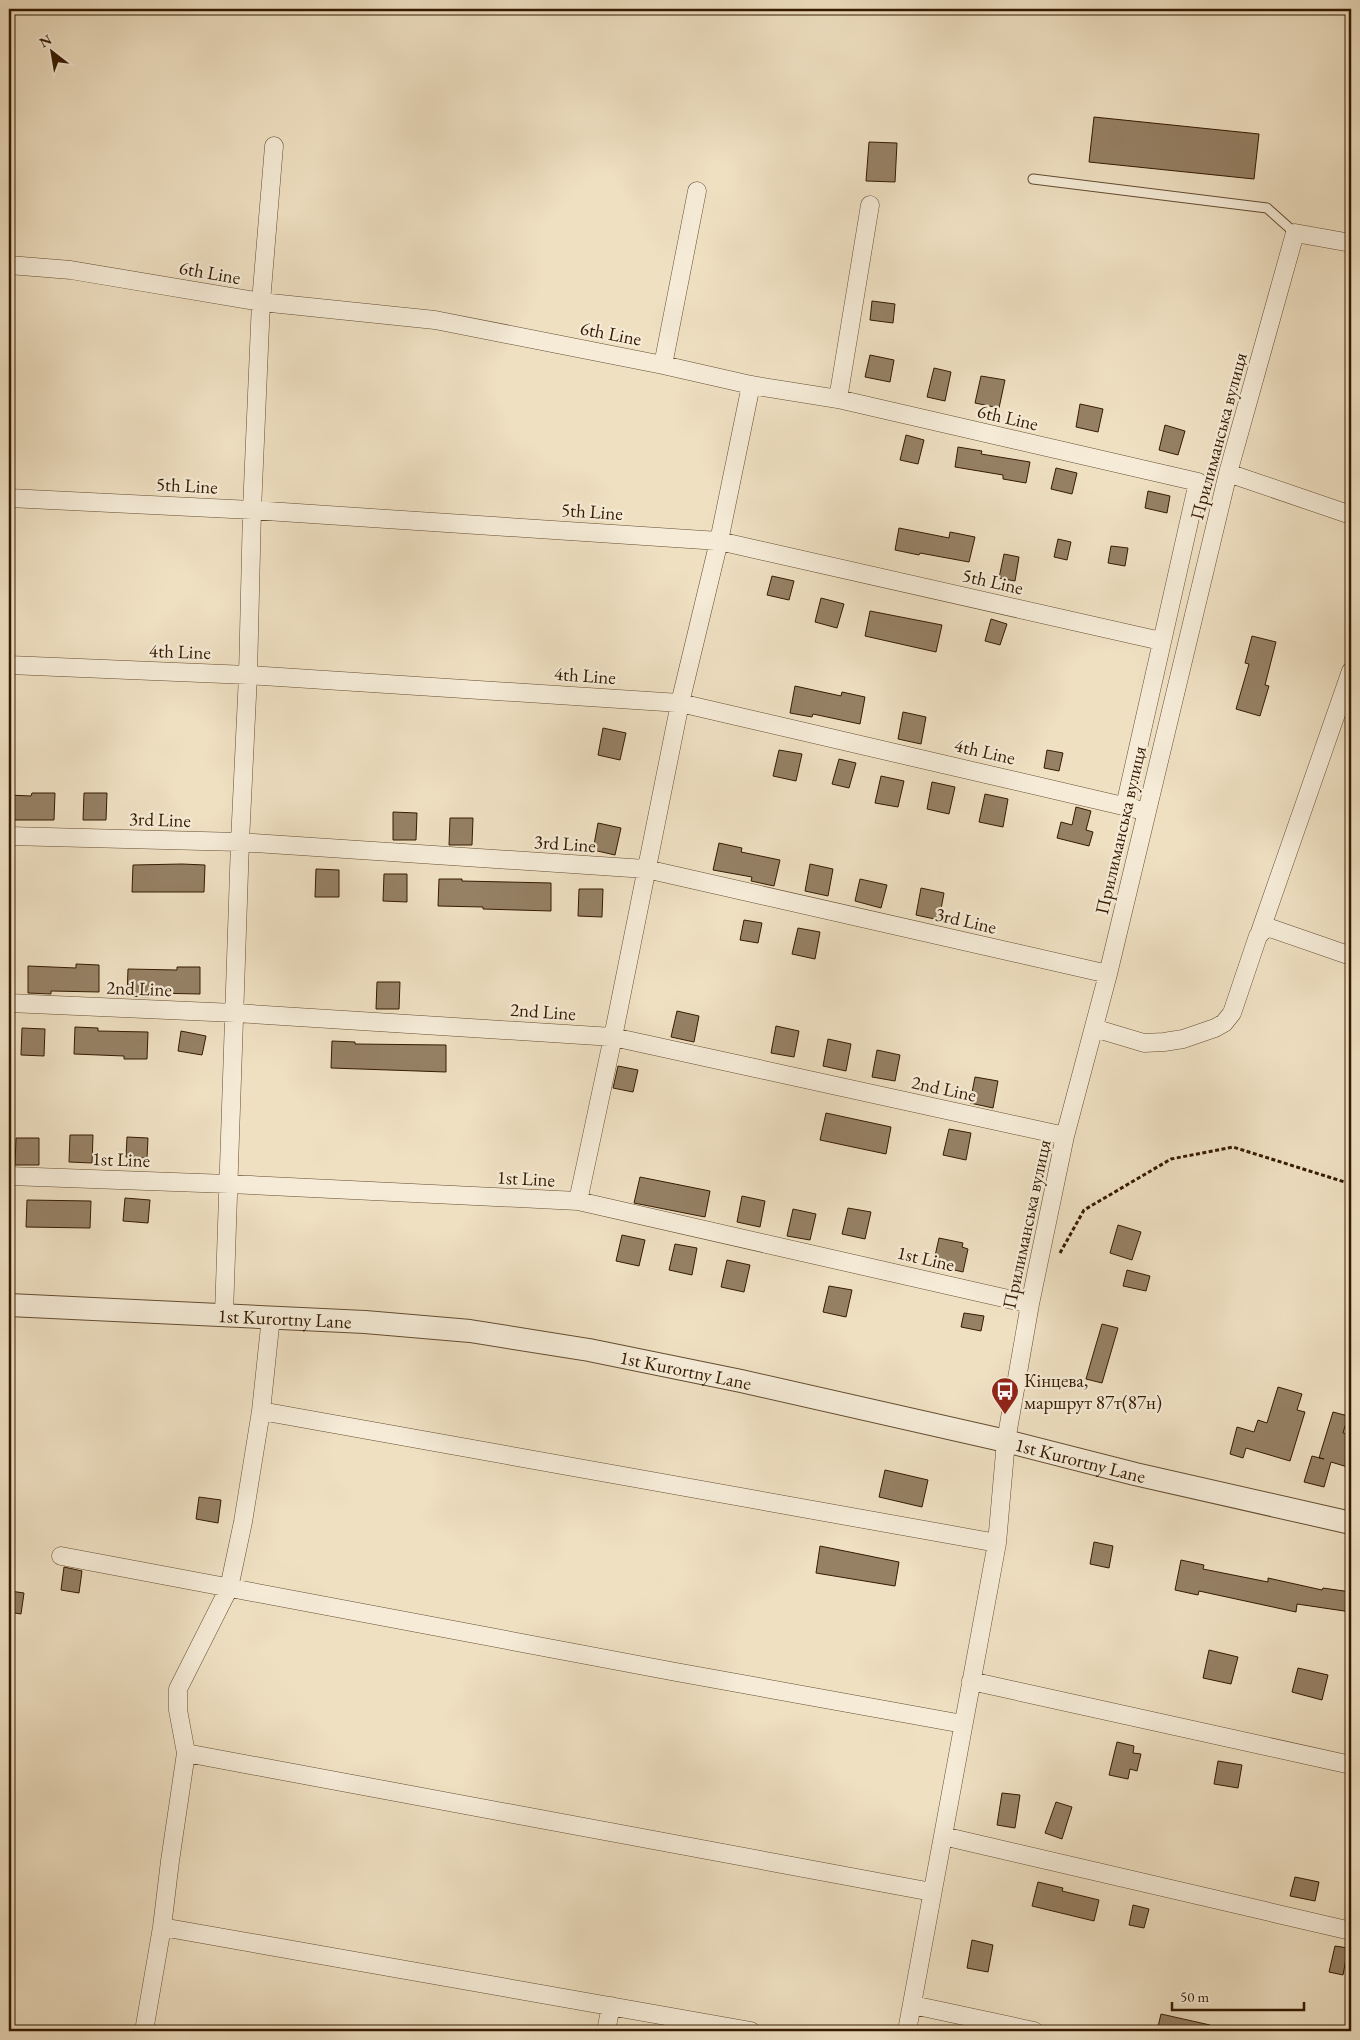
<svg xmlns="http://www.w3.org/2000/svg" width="1360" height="2040" font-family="'EB Garamond',serif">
<rect width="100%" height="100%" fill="#efe0c2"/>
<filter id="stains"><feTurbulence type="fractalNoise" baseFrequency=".004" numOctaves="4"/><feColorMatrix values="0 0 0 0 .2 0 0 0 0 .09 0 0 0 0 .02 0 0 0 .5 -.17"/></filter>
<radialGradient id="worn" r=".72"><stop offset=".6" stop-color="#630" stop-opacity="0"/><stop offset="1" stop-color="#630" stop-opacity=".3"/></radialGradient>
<path fill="#968165" stroke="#351a00" d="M1094,117l165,17 -5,45 -165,-17z
M869,142l28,1 -2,39 -29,-1z
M872,301l23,3 -2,19 -23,-3z
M870,355l24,5 -4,22 -25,-5z
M934,368l17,4 -6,29 -18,-4z
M981,376l24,4 -6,28 -24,-5z
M1080,404l23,5 -5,23 -22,-5z
M1165,425l20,6 -7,24 -19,-5z
M906,435l18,5 -6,24 -18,-4z
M958,447l24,4 -1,3 49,8 -4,21 -23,-4v-4l-48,-8z
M1056,468l21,5 -5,21 -21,-5z
M1148,491l22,5 -3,17 -22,-5z
M899,528l50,10 1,-6 25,5 -6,25 -49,-9 -1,2 -24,-5z
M1058,539l13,3 -4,18 -13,-3z
M1111,546l17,2 -3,18 -17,-3z
M1004,554l15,3 -4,24 -16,-3z
M772,576l22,5 -5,19 -22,-5z
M821,598l23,6 -7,24 -22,-6z
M870,611l72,14 -6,27 -71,-16z
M991,619l16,5 -7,21 -15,-4z
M1252,636l24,6 -11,43 4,1 -9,30 -24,-7 13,-45 -4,-1z
M795,686l46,10 1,-4 23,5 -5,27 -47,-10 -1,3 -22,-4z
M903,712l23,5 -5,27 -23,-5z
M603,728l23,5 -6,27 -22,-5z
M779,750l23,4 -6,27 -23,-5z
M1047,750l16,3 -4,18 -15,-3z
M839,759l17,4 -7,25 -17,-4z
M881,776l23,5 -6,26 -23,-4z
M932,782l23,5 -6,27 -22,-5z
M32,793h23l-1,27h-45v-25l22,1z
M84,793h23l-1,27h-23z
M985,794l23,5 -5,28 -24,-5z
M1076,807l15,4 -5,19 7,2 -4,14 -32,-8 4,-16 11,3z
M393,812l24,1 -1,27h-23z
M450,818h23l-1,27h-23z
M598,823l23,5 -6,27 -22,-5z
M719,843l23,5 -1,4 39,8 -6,26 -23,-5 1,-4 -39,-7z
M182,864l23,1 -1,27h-72l1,-27z
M810,864l23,5 -5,27 -23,-5z
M316,869l23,1v27h-24z
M384,874h23v28l-24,-1z
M439,879h23v2l89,2v28l-68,-2v-2l-45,-1z
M860,879l27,6 -6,23 -26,-7z
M921,888l23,5 -5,27 -23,-5z
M579,889h24l-1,28 -24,-1z
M744,920l18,3 -4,20 -18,-3z
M798,928l22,4 -5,27 -23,-5z
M76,964l23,1v27l-48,-1v3l-23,-1v-27l48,2z
M177,967h23v27l-49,-1 -1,4 -23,-1 1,-27 49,1z
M377,982h23l-1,27h-23z
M677,1011l22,5 -5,26 -23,-5z
M776,1026l23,5 -5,26 -23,-4z
M75,1027l23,1v3l50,1 -1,27h-23v-3l-50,-2z
M22,1028l23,1 -1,27 -23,-1z
M181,1031l25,5 -4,19 -24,-4z
M828,1039l23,5 -5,27 -23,-5z
M332,1041l23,1v2l91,1v27l-115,-4z
M877,1050l23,5 -5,26 -23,-4z
M618,1066l20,4 -5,22 -20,-4z
M975,1077l23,4 -5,27 -23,-5z
M826,1113l65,14 -5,27 -66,-14z
M949,1129l22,4 -5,27 -23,-5z
M70,1135h23l-1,28 -23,-1z
M127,1137l21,1 -1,20 -21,-1z
M16,1138h23v27h-24z
M640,1177l70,14 -5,26 -71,-14z
M742,1196l23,5 -5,26 -23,-5z
M125,1198l25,2 -2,23 -25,-2z
M27,1200l64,1 -1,27 -64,-1z
M848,1208l23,4 -6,27 -23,-5z
M793,1209l23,5 -6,26 -23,-4z
M1118,1225l23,7 -9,28 -22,-7z
M622,1235l23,5 -6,26 -23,-5z
M939,1238l24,5 -1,4 6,2 -5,23 -30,-7z
M675,1244l22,4 -5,27 -23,-5z
M727,1260l23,5 -6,27 -23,-5z
M1127,1270l23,6 -4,15 -23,-5z
M829,1286l23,4 -6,27 -23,-5z
M964,1313l20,3 -3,15 -20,-4z
M1102,1324l16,4 -16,55 -16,-4z
M1278,1387l24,7 -5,16 8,2 -15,49 -44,-13 -3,10 -13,-4 7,-27 17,5 4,-12 9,3z
M1333,1412l15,4 -5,17 8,2v33l-20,-6 -7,25 -20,-5 8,-26 12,3 -5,-1z
M885,1470l43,10 -6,27 -43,-10z
M199,1497l22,3 -3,23 -22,-4z
M1094,1542l19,4 -4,22 -19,-4z
M820,1546l79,16 -4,24 -79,-13z
M1181,1560l23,5 -1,4 65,13v-4l54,12 1,-2 28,4v20l-54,-8 -1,8 -97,-21 -1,4 -23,-5z
M64,1567l18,4 -3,22 -18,-3z
M10,1591l14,2 -3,21 -12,-2z
M1209,1650l29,7 -7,27 -28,-6z
M1298,1668l30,7 -6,25 -30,-8z
M1117,1742l17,4 -1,7 8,1 -4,17 -7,-2 -2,10 -19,-4z
M1218,1761l24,4 -4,23 -24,-4z
M1002,1793l18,2 -5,33 -18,-3z
M1056,1802l16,5 -10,32 -17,-6z
M1295,1877l24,5 -4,19 -25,-5z
M1038,1882l25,6 -1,3 37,9 -5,21 -62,-15z
M1133,1905l16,4 -5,19 -15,-3z
M972,1940l21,5 -5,27 -21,-4z
M1335,1946l13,2 -5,27 -14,-3z
M1161,2014l49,11 -1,6h-52z"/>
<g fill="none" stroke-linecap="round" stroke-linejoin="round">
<g stroke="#644c30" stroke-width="11">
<path id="service" d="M1033,179l234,29 28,25"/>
</g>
<g stroke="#644c30" stroke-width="19">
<path id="minor" d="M9,265l62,5 190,32 174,18 228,45 88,20 87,14 360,83 -73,324
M663,365l34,-174
M838,399l32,-194
M1228,473l123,42
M9,498l243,12 467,31 442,100
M9,665l239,10 432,28 456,106
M9,836l231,6 406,27 462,105
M1260,932l91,-261
M9,1003l226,10 378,24 452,99
M1094,1028l50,15 20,-1 19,-3 32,-11 9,-5 8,-10 26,-77 7,-7 5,-1 81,28
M9,1176l220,8 349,17 452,103
M578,1201l35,-164 67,-334 39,-162 32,-156
M224,1314l16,-472 8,-167 4,-165 9,-208 13,-156
M261,1411l736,132
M61,1556l615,116 287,52
M971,1681l380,84
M186,1753l746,139
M943,1836l408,95
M162,1927l589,104
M913,2005l121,26
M144,2031l18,-104 8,-66 16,-108 -8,-43v-21l51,-101 14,-66 18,-111 10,-94
M606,2031l5,-25
M907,2031l90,-488 9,-102 24,-137 35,-168 43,-162 120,-501 67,-240 56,10"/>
</g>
<g stroke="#644c30" stroke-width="24">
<g id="tertiary">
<path id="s1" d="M9,1305l356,17 105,9 119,19 152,31 265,60 129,33 216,49"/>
</g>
</g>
<path stroke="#351a00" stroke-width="3" stroke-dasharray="4 2.5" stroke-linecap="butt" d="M1060,1253l24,-43 87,-51 62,-12 118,37"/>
<use href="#service" stroke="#f5ebd7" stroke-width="9"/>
<use href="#minor" stroke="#f5ebd7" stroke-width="18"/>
<use href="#tertiary" stroke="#f5ebd7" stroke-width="22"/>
</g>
<defs>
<g id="bus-pin" transform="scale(1.4375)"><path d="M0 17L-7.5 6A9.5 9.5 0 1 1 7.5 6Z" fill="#8f2418" stroke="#f5ebd7"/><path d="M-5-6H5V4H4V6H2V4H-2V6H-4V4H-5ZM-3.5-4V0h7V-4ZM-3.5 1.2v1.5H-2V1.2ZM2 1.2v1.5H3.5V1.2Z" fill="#fff"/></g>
</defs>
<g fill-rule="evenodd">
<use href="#bus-pin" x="1005" y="1391"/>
</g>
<g text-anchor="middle" stroke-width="4.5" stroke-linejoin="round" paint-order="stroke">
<g font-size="19" fill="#351a00" stroke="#f5ebd7">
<text transform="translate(210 272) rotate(10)" y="7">6th Line</text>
<text transform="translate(611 333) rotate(11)" y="7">6th Line</text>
<text transform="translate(1008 417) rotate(13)" y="7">6th Line</text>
<text transform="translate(1218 436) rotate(-75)" y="7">Прилиманська вулиця</text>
<text transform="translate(187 485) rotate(3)" y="7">5th Line</text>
<text transform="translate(592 511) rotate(4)" y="7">5th Line</text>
<text transform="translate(993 581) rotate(13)" y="7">5th Line</text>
<text transform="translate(180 651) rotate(2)" y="7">4th Line</text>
<text transform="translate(585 675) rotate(4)" y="7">4th Line</text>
<text transform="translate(985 751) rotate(13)" y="7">4th Line</text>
<text transform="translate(160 819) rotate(2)" y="7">3rd Line</text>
<text transform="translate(1120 830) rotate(-77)" y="7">Прилиманська вулиця</text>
<text transform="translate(565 843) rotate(4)" y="7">3rd Line</text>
<text transform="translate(966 920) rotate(13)" y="7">3rd Line</text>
<text transform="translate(139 988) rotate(2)" y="7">2nd Line</text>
<text transform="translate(543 1011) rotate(4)" y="7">2nd Line</text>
<text transform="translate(944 1088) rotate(12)" y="7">2nd Line</text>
<text transform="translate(121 1159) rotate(2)" y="7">1st Line</text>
<text transform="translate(526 1178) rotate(3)" y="7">1st Line</text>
<text transform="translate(1026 1224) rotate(-78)" y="7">Прилиманська вулиця</text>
<text transform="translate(926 1258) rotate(13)" y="7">1st Line</text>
<text dy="7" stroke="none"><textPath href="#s1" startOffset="276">1st Kurortny Lane</textPath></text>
<text dy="7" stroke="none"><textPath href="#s1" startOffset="681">1st Kurortny Lane</textPath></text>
<text dy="7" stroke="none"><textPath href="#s1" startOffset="1086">1st Kurortny Lane</textPath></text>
</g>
<g font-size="19" fill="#351a00" stroke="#f5ebd7" text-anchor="start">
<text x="1024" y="1387">Кінцева,<tspan x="1024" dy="22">маршрут 87т(87н)</tspan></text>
</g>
</g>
<rect width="1360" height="2040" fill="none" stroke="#efe0c2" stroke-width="30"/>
<rect x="10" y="10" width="1340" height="2020" fill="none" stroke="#351a00" stroke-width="2.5"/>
<rect x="15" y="15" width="1330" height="2010" fill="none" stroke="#351a00"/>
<g transform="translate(52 52) rotate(329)" stroke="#f5ebd7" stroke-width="4" paint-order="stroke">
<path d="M0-4L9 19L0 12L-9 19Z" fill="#351a00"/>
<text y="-8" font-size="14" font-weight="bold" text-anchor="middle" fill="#351a00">N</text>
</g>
<path d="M1172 2002v8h132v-8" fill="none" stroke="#351a00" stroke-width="2.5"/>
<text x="1180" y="2002" font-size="15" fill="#351a00" stroke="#f5ebd7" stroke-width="4" paint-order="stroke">50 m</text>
<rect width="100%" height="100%" filter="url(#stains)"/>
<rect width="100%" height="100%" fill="url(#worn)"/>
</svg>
